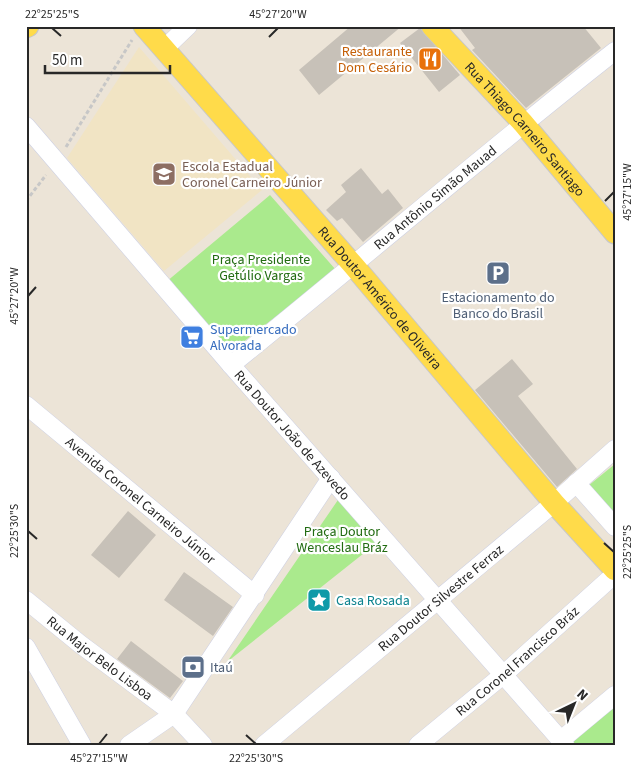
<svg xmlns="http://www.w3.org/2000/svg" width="641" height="771" font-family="'Source Sans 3',sans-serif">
<rect width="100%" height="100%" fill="#ece4d7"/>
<path fill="#f1e4c4" d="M139,47l123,143 -98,81 -97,-113z"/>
<path fill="#aaea8d" d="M270,195l66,75 -107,83 -63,-71z
M615,464v53l-27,-31z
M340,497l38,45 -151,120z
M615,706v39h-40l-3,-5z"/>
<path fill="#c7c1b8" d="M351,26h51l-83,69 -20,-25z
M458,26h125l18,22 -75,60 -54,-58 3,-2z
M420,28l40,47 -21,17 -39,-49z
M361,168l21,26 6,-5 15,19 -40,34 -21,-24 -5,3 -11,-11 20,-18 -5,-7z
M512,359l21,25 -15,12 59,73 -20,18 -82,-97z
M128,511l28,24 -37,43 -28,-23z
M184,572l49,35 -20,29 -49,-36z
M131,641l52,40 -13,17 -53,-39z"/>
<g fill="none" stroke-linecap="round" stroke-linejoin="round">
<g stroke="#cdd0e3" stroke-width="19">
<g id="minor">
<path d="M164,49l24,-23"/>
<path id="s1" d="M26,126l205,239 334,380"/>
<path id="s2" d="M231,365c129,-104 254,-212 384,-314"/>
<path id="s3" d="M26,405l229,190"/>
<path d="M576,483l39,44"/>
<path id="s4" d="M26,600l54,44 94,70 29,31"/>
<path d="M26,647l56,98"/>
<path d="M561,740l54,-45"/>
<path d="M129,745l45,-31 157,-236"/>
<path id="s5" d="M264,745l290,-242 61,-54"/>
<path id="s6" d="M418,745l85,-70 112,-101"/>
</g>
</g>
<g stroke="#c7c7c7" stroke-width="23">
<g id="major">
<path id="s7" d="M144,26l210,240 200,237 61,67"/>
<path id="s8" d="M432,26l91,97 92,110"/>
<path d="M26,27l2,-1"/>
</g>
</g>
<path stroke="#c7c7c7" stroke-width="3" stroke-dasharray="4 2.5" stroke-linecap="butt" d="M66,147l66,-107
M26,201l20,-26"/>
<use href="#minor" stroke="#fff" stroke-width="18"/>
<use href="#major" stroke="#ffdb4a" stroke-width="21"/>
</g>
<path fill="none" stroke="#282828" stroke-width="2" d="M52,28l9,8M269,37l9,-9M605,201l9,-9M28,296l8,-9M28,531l9,8M604,543l10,9M246,735l10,9M99,744l8,-10"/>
<defs>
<g id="restaurant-square" transform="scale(1.25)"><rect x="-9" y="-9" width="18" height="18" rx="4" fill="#e8710a" stroke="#fff"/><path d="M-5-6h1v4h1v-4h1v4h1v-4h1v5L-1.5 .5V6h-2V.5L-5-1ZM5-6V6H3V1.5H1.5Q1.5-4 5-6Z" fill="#fff"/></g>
<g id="school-square" transform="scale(1.25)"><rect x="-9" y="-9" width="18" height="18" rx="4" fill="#8d6e63" stroke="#fff"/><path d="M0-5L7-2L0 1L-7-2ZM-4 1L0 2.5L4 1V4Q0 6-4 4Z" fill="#fff"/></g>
<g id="parking-square" transform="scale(1.25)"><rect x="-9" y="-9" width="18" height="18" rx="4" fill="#5c6f8a" stroke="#fff"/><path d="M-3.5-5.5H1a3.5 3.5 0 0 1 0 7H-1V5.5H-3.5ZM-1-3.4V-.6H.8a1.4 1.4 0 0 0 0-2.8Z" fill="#fff"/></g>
<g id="supermarket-square" transform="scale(1.25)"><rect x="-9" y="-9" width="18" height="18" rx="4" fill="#3f7fe0" stroke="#fff"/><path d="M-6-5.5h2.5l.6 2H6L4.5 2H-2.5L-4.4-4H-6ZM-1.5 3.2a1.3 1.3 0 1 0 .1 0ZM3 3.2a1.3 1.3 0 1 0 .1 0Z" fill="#fff"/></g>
<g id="sight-square" transform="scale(1.25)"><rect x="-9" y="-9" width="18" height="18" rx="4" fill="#0f9aa8" stroke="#fff"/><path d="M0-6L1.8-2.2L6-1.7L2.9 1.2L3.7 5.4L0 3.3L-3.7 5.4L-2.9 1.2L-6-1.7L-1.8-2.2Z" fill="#fff"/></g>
<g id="bank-square" transform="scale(1.25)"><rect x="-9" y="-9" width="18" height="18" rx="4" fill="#5c6f8a" stroke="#fff"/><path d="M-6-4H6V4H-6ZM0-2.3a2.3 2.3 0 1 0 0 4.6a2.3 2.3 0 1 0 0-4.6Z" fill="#fff"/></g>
</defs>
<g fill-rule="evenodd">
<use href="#restaurant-square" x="430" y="59"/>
<use href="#school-square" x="164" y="174"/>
<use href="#parking-square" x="498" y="273"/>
<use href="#supermarket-square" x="192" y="337"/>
<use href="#sight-square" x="319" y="600"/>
<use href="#bank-square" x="193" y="667"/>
</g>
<g text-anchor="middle" stroke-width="4.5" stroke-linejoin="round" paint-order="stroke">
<g font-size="14" fill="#c56008" stroke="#fff" text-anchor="end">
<text x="412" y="56">Restaurante<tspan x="412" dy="16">Dom Cesário</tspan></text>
</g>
<g font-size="14" fill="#282828" stroke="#fff">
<text dy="5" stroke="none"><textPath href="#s8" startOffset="139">Rua Thiago Carneiro Santiago</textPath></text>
<text dy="5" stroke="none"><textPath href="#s2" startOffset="264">Rua Antônio Simão Mauad</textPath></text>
<text dy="5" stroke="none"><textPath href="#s7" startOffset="360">Rua Doutor Américo de Oliveira</textPath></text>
<text dy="5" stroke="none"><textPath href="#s1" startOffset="408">Rua Doutor João de Azevedo</textPath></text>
<text dy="5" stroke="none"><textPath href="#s3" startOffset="149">Avenida Coronel Carneiro Júnior</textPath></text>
<text dy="5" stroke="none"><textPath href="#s5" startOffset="230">Rua Doutor Silvestre Ferraz</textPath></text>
<text dy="5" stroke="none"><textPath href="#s4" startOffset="94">Rua Major Belo Lisboa</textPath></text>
<text dy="5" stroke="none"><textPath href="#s6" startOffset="130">Rua Coronel Francisco Bráz</textPath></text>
</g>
<g font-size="14" fill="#785e54" stroke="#fff" text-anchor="start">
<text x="182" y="171">Escola Estadual<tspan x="182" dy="16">Coronel Carneiro Júnior</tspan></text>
</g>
<g font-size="14" fill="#216b11" stroke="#fff">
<text x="261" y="264">Praça Presidente<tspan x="261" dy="16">Getúlio Vargas</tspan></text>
<text x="342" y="536">Praça Doutor<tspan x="342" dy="16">Wenceslau Bráz</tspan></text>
</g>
<g font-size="14" fill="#4e5e75" stroke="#fff">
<text x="498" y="302">Estacionamento do<tspan x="498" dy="16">Banco do Brasil</tspan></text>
<text x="210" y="672" text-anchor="start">Itaú</text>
</g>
<g font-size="14" fill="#366cbe" stroke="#fff" text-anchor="start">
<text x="210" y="334">Supermercado<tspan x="210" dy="16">Alvorada</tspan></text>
</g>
<g font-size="14" fill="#0d838f" stroke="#fff" text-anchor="start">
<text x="336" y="605">Casa Rosada</text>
</g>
</g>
<rect width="641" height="771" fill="none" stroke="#ffffff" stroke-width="55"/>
<g transform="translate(574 704) rotate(43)" stroke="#ffffff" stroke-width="4" paint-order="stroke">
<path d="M0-4L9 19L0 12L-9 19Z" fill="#282828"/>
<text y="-8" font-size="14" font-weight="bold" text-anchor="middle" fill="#282828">N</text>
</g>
<path d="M45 65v8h125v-8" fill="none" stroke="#282828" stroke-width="2.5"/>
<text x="52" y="65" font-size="15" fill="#282828" stroke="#ffffff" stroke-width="4" paint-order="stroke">50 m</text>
<rect x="28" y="28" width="586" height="716" fill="none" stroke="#282828" stroke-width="2"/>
<g font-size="12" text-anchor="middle" fill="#282828">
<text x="52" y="18">22°25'25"S</text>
<text x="278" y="18">45°27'20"W</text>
<text transform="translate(627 192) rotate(-90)" y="4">45°27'15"W</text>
<text transform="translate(14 296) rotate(-90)" y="4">45°27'20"W</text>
<text transform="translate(14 531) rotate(-90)" y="4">22°25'30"S</text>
<text transform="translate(627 552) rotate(-90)" y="4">22°25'25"S</text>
<text x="99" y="762">45°27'15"W</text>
<text x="256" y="762">22°25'30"S</text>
</g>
</svg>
